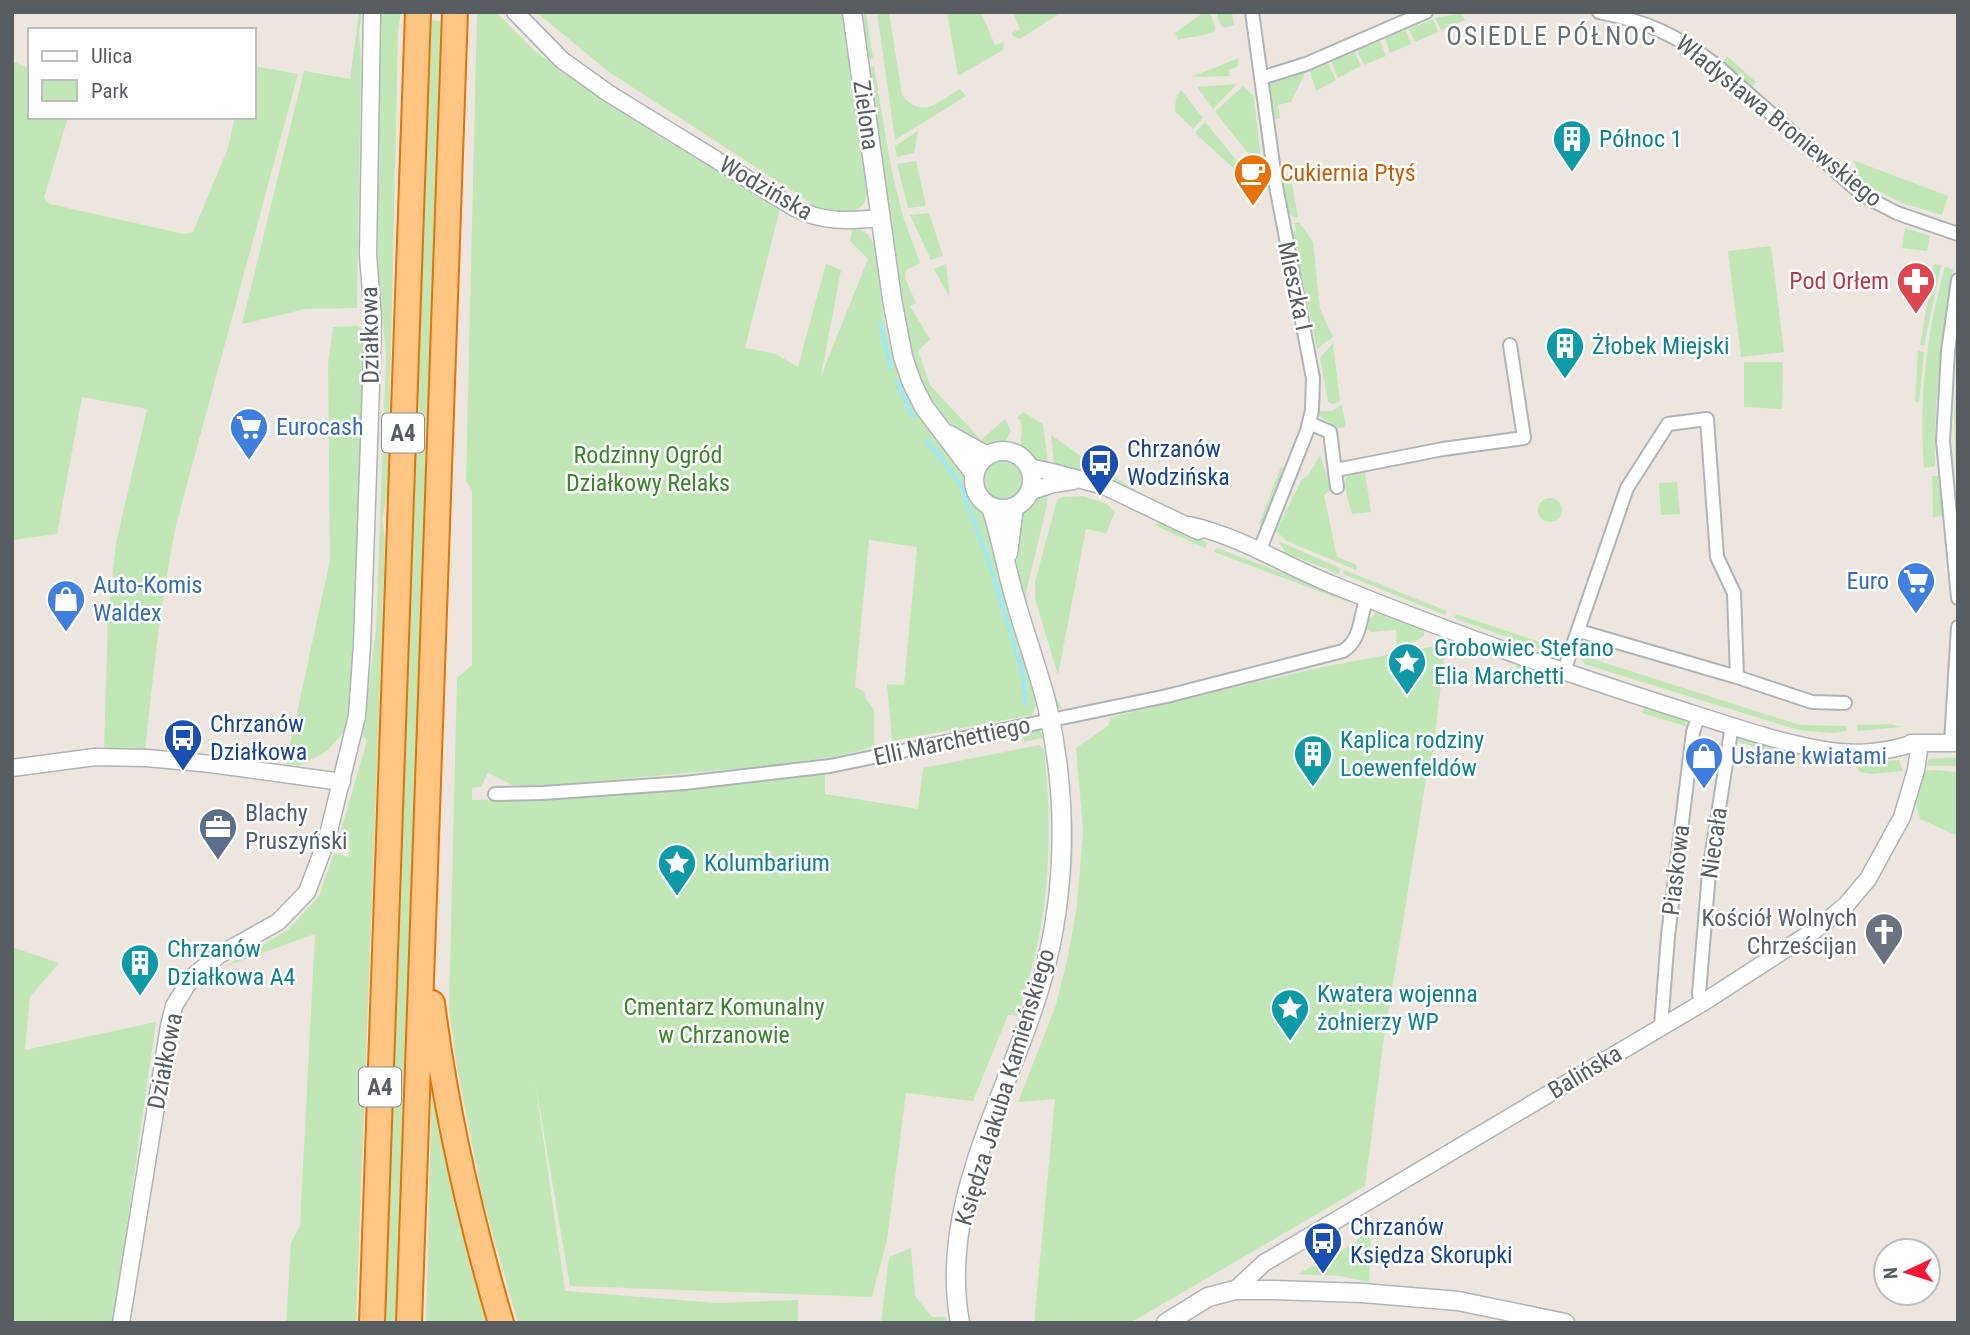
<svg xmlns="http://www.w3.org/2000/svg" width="1970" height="1335" font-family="'Roboto Condensed',sans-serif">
<rect width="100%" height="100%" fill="#ece6de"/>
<path fill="#c1e7b7" d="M359,12h3l-3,20 2,32 -4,244 -52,1 -63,15 62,-253 46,8z
M381,12h20l-3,19 -10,463 -6,25 3,20 -2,70 -27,714h-70l5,-80 9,-17 15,-292 -89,32 62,-36 31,-34 15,-43 14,4 2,-8 -13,-5 30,-103 -5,-7 14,-103 10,-276 -8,-93v-209z
M477,12h19l41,41 120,82 123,74 -35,139 31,6 22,13 28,-103 15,6 -20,106 47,-117 -18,-18 3,-13c12,2 16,6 22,18 6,44 8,95 28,136 14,27 42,58 59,84 12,18 1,27 23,46l53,189 -6,14 -140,26 -5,-57 17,1 13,-138 -48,-7 -14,147 9,4 2,8 8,11v37l-40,10 -67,9 -226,20 -29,-1 -24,-12 -7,14 -9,1v12l82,-2 271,-25v21l93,15 5,-41 116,-23 5,4c7,62 7,127 -5,188 -5,27 -14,53 -21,79l-10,-1 -35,86 -67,-8 -19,147 -15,57 -302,-11 -35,-205 30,210 153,12 80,-3v23h-280l-35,-123 -26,-132 -8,-59 8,-331 15,-13v-175l-6,-9z
M536,12h309l22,181c-4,30 -38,18 -57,14l1,-4 -202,-131z
M859,12h7l7,46 -8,1z
M877,12h12l13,83c21,25 36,7 58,-6l6,7 -71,44z
M947,12h34l14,33 9,-3 -1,8 -45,26z
M1013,12h49l-42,27 -7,-3 -2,-3 9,-4z
M1204,12h6l5,15 -1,5c-15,5 -22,4 -36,8l-3,-7z
M1216,12h16l2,13 -10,3 -4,-4z
M1461,13l4,7 -24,10 -6,-12z
M424,19l24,3 -47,1301h-22z
M1433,19l5,13 -23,10 -6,-13z
M1406,30l5,14 -21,9 -5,-15z
M1380,41l6,15 -22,9 -7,-15z
M1354,51l7,15 -23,12 -7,-17z
M1727,56l29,26 -6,7 -29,-24z
M1239,58l-2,9 -9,3 2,6 -39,1z
M12,61l18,8v48h38l-24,81 6,6 134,30 9,-2 35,-84 7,-31h19v-51l44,8 -122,451c-15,75 -23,150 -31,226l-41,-2 4,-134 8,-72 31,-134 -65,-12 -25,137 -45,6z
M1328,63l8,17 -20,11 -6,-20z
M874,66l17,101 11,46 18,50 -14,7 -1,8 11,25 -6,3 20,33 -12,12 12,34 51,55 24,-21 6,12 -6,12c-40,8 -75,-36 -89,-69 -4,-10 -7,-21 -10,-32l-39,-275z
M1305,73l-14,29 -13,3 2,13 -6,1 -4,-35 2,-3z
M1237,84l-24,25 -16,-22z
M1243,86l11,10 7,66 -4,2 -42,-52z
M1181,90l22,28 -10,11 -18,-18 1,-13z
M1205,122l43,52 -6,2 -46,-42 1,-4z
M918,131l-4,22 -17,4 -2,-11z
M1853,160l95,36 -6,19 -40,-12 -40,-20z
M916,161l10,45 -18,2 -11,-44z
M1290,173l8,44 -3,1 -6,-4 -7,-40z
M929,213l14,43 -12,4 -21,-45z
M1299,222l14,20 7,67 13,28 -16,12 -25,-117 4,-1 -2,-8z
M1905,228l25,8 -3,15 -25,-3z
M1771,246l13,106 -43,5 -13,-106z
M946,264l4,34 -16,-29z
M1934,264l7,1 -17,81 -4,-1z
M1945,267l8,2c-12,66 -19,130 -18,197l-11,2c-6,-66 3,-138 21,-201z
M358,326l6,5v24l-9,285 -7,77 -3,14 -18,20 -28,15 -13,-2 44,-204 -2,-196 5,-37z
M1333,343l7,58 -7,3 -5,-2 -8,-44z
M1918,351l6,1 -5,50h-4z
M1744,362h39l-1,47 -38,-2z
M1958,366v101l-3,-4 -1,-51z
M1342,405l4,22 -8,1 -19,-12 -2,-5h14z
M1023,412l20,12 5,39h-8c-4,-3 -16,-11 -18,-14 -4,-6 3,-18 -2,-29l-3,-2z
M1051,435l44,31 40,23 -3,3 -35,-17 -38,-8v-2l-5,-2z
M1320,455l10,30 1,5 -7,5 13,62 20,8 -1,5 -69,-29 -11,-10 26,-52 6,-3z
M982 481a20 20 0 1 1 40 0a20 20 0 1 1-40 0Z
M1281,467l5,1 -22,58 -5,-2z
M1353,471l1,3 11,-2 6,40 -19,2c-3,-14 -14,-35 1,-43z
M1932,476h6l5,40 -10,1z
M1677,482l3,32 -19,1 -2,-32z
M1048,492l-1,13 -21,87 1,12 30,96 7,11 -9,-5 -36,-124c-5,-31 -10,-80 29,-90z
M1083,496l24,8 8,8 -9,21 -20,-4 -28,146 -23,-76v-17l22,-82 5,-3z
M1538 510a12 12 0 1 1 24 0a12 12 0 1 1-24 0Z
M1161,522l47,21 -3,5 -51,-23z
M1278,541l62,27 -1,6 -53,-21z
M1217,548l126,48 7,7 -136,-51z
M1344,570l103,41 -2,4 -102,-41z
M1376,613h6l42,15v8l-12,7 -15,3 -1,-16 -25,2 -4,-3 1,-9z
M1456,614l108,36 -7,5 -103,-37z
M1446,644l-15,122 -3,1 -45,278 -18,141 -235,137h-96l21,-224 -37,3 38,-97 12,-49 9,-50 6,-76 -7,-82 32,-22 3,-9 206,-49z
M1580,655l220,70 46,1 1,5 -13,2 -36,-3 -214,-66z
M1517,663l40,15 1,6 -44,-15z
M1644,707l39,12 5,8 -46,-14z
M1891,724l11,3 -45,4v-6z
M1030,730h8l8,7 -22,5 -3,-11z
M1735,735l48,15 -1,6 -49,-16z
M1060,742h4c3,30 9,61 9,91 1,91 -30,178 -61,262l-3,-3 44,-134z
M1958,757v9h-33l4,-7z
M1899,760l4,11 -31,3 -12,-2 -6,-9z
M1935,770l23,2v64l-38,-17 -4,-16 7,-32z
M12,947l47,16 -29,34 -5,53 131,-28 -43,301h-101z
M432,1070l62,253h-68z
M1371,1227l-2,55 -30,-6 -41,-2 55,-30z
M911,1248l4,48 17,21h14l1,6h-66l8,-66z"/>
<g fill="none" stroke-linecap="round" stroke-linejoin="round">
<path stroke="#9be8ff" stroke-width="3.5" d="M880,323l11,46
M896,381l17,36
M926,441l16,18 18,25 26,69 38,125 1,26"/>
<g stroke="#afb4b8" stroke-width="16">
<path id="minor" d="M1252,12l24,174 37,192 -1,32 -5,21 -48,121
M1599,12c50,10 77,23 117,53l148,131 33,17 61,21
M1261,78l45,-14 120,-52
M1958,280l-10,71 -5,90 15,157
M1309,423l21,9 7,55
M1336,470l107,-21 81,-11 -14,-93
M1579,631l158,46 75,25 33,1
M1564,671l63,-183 41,-64 39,-5 10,138 17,36 3,84
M1951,743l7,-116
M495,794l48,-1 141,-10 146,-17 337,-70 176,-45c19,-12 16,-33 24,-53
M1702,1003l-3,-9 10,-122 23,-147
M1661,1026l7,-90 25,-204 6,-17"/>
</g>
<g stroke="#afb4b8" stroke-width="19">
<path id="tertiary" d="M515,12l47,48 46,33 185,114c29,16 55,14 88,11
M1029,467l23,5 52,14 94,45
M1029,492l24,-8 20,-3
M1189,525c50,11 95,40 142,59 110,45 222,85 335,121 54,17 108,37 164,46 27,4 58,1 84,-8
M1911,743h47
M12,768l83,-11 52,1 64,6 131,18
M1235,1290l29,-27 443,-263 111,-72 28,-23 22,-26 34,-62 14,-47 4,-27
M121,1323l48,-297 5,-20 18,-29 27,-22 59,-33 29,-30 20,-53 30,-123 5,-71 10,-289 1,-38 -5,-63 4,-243"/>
</g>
<g stroke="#b0b6bb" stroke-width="21">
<path id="secondary" d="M852,12l40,287 11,58 9,26 12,24 50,66
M947,434l40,22
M974 480a29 29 0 1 1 58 0a29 29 0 1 1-58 0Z
M1008,553l6,-46
M960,1323c-24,-129 60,-245 88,-366 19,-82 18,-170 -1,-252 -9,-36 -22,-70 -32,-106 -9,-30 -14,-62 -24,-92
M1166,1323l42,-26 27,-7h39l89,3 95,8 107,22"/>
</g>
<g stroke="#ea7000" stroke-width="28">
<path id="motorway" d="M432,1003c14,109 38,215 69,320
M372,1323l46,-1311
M409,1323l46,-1311"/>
</g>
<use href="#minor" stroke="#fff" stroke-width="12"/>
<use href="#tertiary" stroke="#fff" stroke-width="16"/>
<use href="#secondary" stroke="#fff" stroke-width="18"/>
<use href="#motorway" stroke="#ffc582" stroke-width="24"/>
</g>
<defs>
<g id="building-pin" transform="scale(2.0125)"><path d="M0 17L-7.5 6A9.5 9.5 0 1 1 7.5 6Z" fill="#0f9aa8" stroke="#fff"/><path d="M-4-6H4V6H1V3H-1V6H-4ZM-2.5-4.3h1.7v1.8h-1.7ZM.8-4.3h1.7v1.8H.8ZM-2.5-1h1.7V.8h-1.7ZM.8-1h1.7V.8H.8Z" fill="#fff"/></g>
<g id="cafe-pin" transform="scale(2.0125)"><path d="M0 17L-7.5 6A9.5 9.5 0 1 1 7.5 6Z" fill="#e8710a" stroke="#fff"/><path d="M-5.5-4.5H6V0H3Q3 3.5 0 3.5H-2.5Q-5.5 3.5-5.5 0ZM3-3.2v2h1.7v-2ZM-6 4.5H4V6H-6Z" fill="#fff"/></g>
<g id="pharmacy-pin" transform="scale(2.0125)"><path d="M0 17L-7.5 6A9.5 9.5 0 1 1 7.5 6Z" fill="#e0444e" stroke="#fff"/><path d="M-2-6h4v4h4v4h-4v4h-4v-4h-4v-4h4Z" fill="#fff"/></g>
<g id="supermarket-pin" transform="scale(2.0125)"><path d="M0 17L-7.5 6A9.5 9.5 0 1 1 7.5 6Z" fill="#3f7fe0" stroke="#fff"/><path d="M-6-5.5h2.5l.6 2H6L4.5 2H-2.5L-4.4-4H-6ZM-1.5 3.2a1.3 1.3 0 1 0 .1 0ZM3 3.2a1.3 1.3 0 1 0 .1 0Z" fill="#fff"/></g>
<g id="bus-pin" transform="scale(2.0125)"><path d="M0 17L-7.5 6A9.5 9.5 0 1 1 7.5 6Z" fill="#1a4fb4" stroke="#fff"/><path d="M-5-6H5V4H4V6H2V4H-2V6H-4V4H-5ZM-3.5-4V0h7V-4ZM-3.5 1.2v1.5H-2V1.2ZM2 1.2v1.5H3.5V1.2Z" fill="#fff"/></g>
<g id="shop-pin" transform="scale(2.0125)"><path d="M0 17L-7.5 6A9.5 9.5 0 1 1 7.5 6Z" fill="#3f7fe0" stroke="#fff"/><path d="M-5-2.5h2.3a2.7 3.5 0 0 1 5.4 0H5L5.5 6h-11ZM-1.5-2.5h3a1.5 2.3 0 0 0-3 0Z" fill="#fff"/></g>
<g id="sight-pin" transform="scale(2.0125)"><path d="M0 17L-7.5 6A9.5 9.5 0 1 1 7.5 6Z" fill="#0f9aa8" stroke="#fff"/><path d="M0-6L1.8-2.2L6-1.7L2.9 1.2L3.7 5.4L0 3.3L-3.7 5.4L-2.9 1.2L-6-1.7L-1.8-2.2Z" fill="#fff"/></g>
<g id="office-pin" transform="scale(2.0125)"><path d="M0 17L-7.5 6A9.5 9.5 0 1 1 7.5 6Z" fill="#5c6f8a" stroke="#fff"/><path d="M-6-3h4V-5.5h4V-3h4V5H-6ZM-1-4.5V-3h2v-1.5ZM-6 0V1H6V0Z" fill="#fff"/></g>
<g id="church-pin" transform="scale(2.0125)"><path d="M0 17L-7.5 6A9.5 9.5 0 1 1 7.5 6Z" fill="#6b7280" stroke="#fff"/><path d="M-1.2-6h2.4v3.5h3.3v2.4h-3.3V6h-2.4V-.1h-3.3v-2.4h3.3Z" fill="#fff"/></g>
</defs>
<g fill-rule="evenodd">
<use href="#building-pin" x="1572" y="139"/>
<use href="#cafe-pin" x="1253" y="173"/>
<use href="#pharmacy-pin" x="1916" y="281"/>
<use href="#building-pin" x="1565" y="346"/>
<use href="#supermarket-pin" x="249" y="427"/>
<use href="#bus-pin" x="1100" y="463"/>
<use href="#supermarket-pin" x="1916" y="581"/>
<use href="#shop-pin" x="66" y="599"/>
<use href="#sight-pin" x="1407" y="662"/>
<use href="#bus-pin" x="183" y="738"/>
<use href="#building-pin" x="1313" y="754"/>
<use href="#shop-pin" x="1704" y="756"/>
<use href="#office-pin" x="218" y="827"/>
<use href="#sight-pin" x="677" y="863"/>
<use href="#church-pin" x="1884" y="932"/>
<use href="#building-pin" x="140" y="963"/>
<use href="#sight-pin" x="1290" y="1008"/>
<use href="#bus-pin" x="1323" y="1241"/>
</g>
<g text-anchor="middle" stroke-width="5" stroke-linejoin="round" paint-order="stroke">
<g fill="#fff" stroke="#898e90" stroke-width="2">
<rect x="382" y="413.5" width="42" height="39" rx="5"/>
<rect x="359" y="1067.5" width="42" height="39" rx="5"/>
</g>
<g font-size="23" font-weight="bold" fill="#575d61">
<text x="403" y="441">A4</text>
<text x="380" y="1095">A4</text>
</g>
<g font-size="24" fill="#575d61" stroke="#fff">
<text transform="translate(866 115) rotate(82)" y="8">Zielona</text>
<text transform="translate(1779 121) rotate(39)" y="8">Władysława Broniewskiego</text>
<text transform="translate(766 188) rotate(30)" y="8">Wodzińska</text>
<text transform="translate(1295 286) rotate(78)" y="8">Mieszka I</text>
<text transform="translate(370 335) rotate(-91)" y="8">Działkowa</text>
<text transform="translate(952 741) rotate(-12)" y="8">Elli Marchettiego</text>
<text transform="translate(1714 843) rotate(-82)" y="8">Niecała</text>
<text transform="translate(1676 870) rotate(-83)" y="8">Piaskowa</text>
<text transform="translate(165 1061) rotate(-79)" y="8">Działkowa</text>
<text transform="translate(1585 1072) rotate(-31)" y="8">Balińska</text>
<text transform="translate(1005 1087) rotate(-73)" y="8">Księdza Jakuba Kamieńskiego</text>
</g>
<g font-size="24" fill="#0d838f" stroke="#fff" text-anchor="start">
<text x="1599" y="147">Północ 1</text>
<text x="1592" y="354">Żłobek Miejski</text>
<text x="1434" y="656">Grobowiec Stefano<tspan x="1434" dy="28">Elia Marchetti</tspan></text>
<text x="1340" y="748">Kaplica rodziny<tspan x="1340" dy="28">Loewenfeldów</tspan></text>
<text x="704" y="871">Kolumbarium</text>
<text x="167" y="957">Chrzanów<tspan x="167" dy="28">Działkowa A4</tspan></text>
<text x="1317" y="1002">Kwatera wojenna<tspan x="1317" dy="28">żołnierzy WP</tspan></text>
</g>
<g font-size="24" fill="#c56008" stroke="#fff" text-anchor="start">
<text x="1280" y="181">Cukiernia Ptyś</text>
</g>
<g font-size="24" fill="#be3a42" stroke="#fff" text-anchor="end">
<text x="1889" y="289">Pod Orłem</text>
</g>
<g font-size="24" fill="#366cbe" stroke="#fff" text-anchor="start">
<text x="276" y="435">Eurocash</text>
<text x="1889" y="589" text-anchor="end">Euro</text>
<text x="93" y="593">Auto-Komis<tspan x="93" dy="28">Waldex</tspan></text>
<text x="1731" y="764">Usłane kwiatami</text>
</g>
<g font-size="24" fill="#164399" stroke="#fff" text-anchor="start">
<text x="1127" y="457">Chrzanów<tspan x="1127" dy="28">Wodzińska</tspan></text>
<text x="210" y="732">Chrzanów<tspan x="210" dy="28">Działkowa</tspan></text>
<text x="1350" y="1235">Chrzanów<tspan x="1350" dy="28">Księdza Skorupki</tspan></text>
</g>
<g font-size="24" fill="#3a842c" stroke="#fff">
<text x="648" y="463">Rodzinny Ogród<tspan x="648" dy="28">Działkowy Relaks</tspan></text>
<text x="724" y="1015">Cmentarz Komunalny<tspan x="724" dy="28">w Chrzanowie</tspan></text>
</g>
<g font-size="24" fill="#4e5e75" stroke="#fff" text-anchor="start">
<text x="245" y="821">Blachy<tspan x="245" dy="28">Pruszyński</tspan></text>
</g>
<g font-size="24" fill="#5b616d" stroke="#fff" text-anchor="end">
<text x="1857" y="926">Kościół Wolnych<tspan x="1857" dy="28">Chrześcijan</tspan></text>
</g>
<g font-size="26" letter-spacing="2" fill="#687073" stroke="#fff">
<text x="1552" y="45">OSIEDLE PÓŁNOC</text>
</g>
</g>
<rect width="1970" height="1335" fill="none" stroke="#575d61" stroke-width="28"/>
<rect x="28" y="28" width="228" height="91" fill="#ffffff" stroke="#bcbec0" stroke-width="2"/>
<rect x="42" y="51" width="35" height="10" fill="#ffffff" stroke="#bcbec0" stroke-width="2"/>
<text x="91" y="63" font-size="21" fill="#575d61">Ulica</text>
<rect x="42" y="80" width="35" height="21" fill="#c1e7b7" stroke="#bcbec0" stroke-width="2"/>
<text x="91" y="98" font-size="21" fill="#575d61">Park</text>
<g transform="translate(1907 1272) rotate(266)"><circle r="33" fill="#ffffff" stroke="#bcbec0" stroke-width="2"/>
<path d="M0-5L12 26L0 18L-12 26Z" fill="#f81836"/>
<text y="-10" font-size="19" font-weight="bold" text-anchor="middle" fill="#575d61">N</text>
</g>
</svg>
